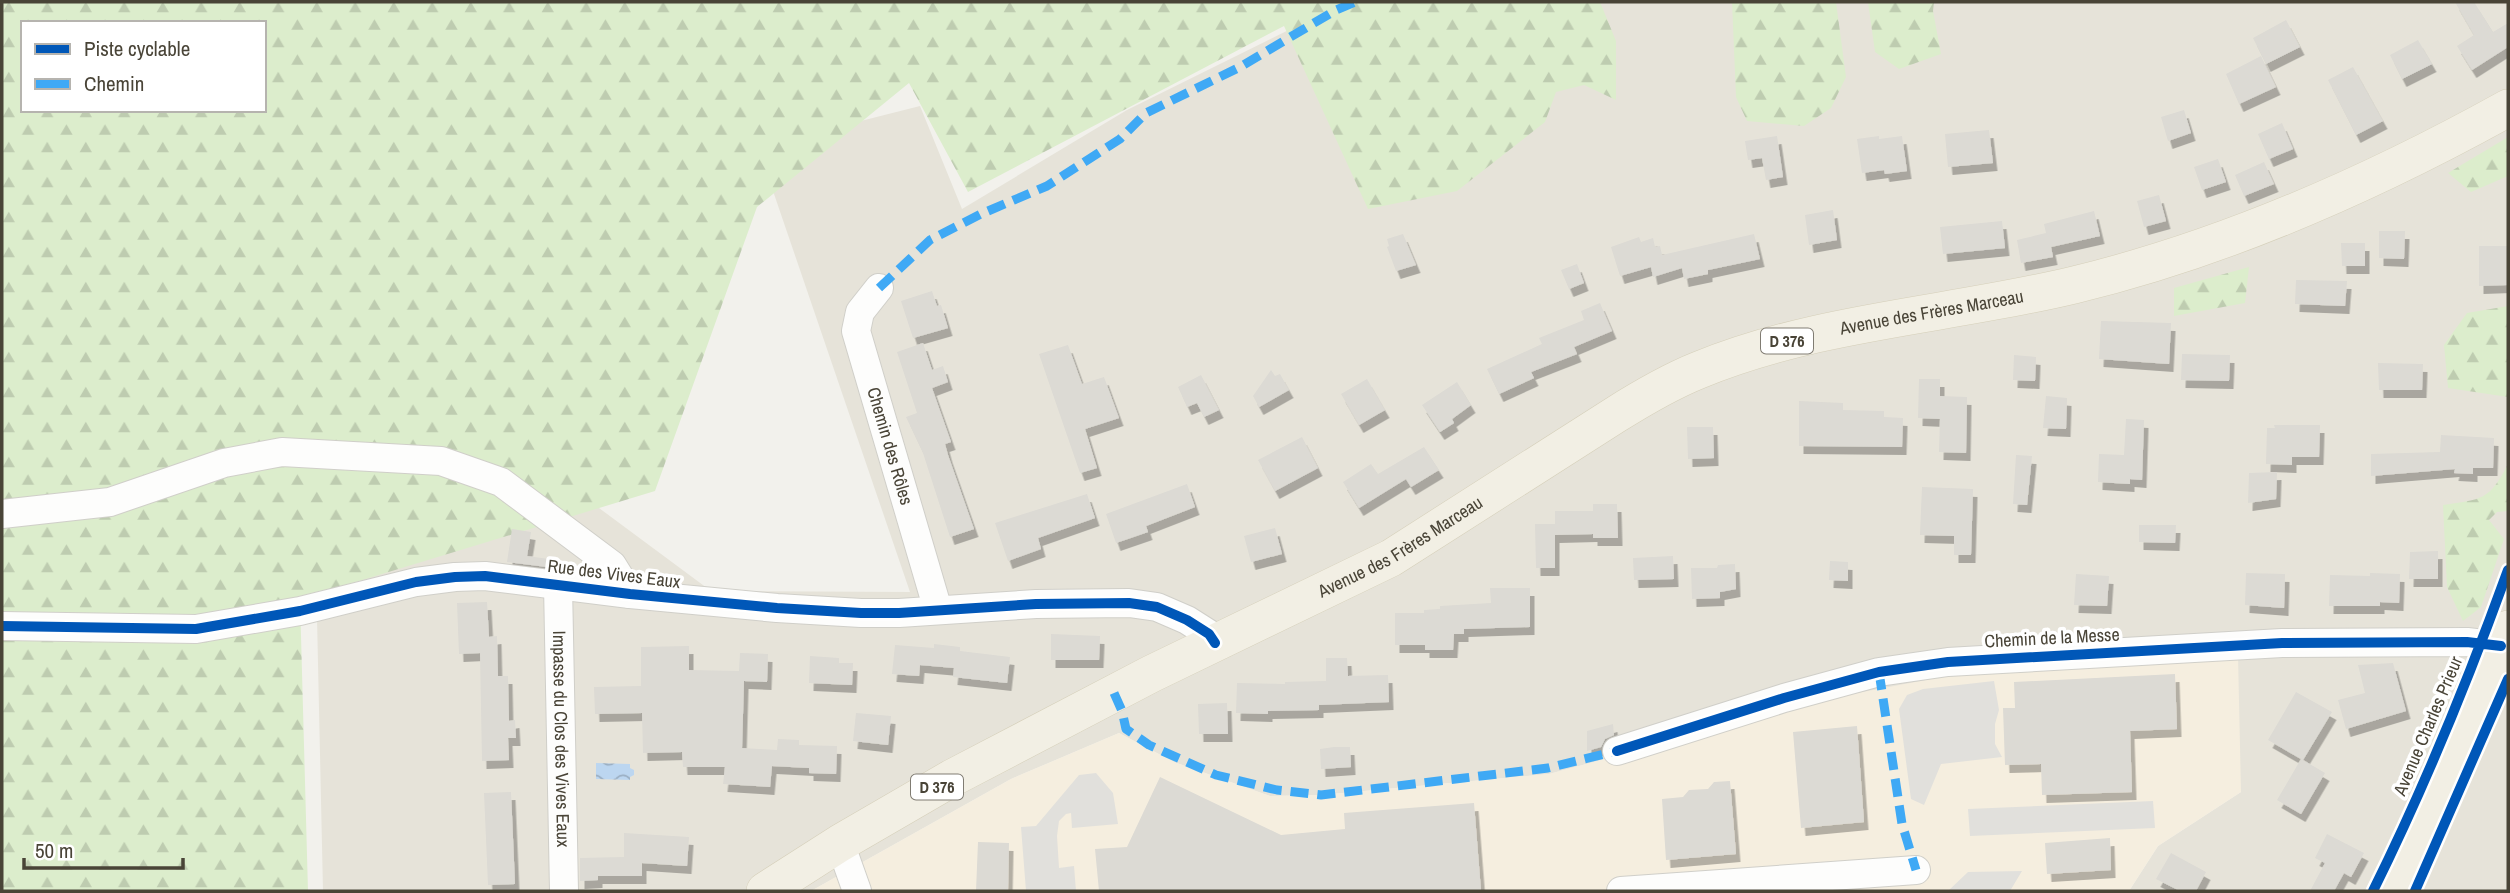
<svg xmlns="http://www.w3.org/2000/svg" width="2510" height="893" font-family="'Archivo Narrow',sans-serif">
<defs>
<pattern id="forest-firs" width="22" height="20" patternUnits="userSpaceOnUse" patternTransform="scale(1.75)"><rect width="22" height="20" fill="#dcedcc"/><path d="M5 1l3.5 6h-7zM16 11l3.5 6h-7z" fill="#beccb0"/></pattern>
<pattern id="water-waves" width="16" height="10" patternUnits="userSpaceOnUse" patternTransform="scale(1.75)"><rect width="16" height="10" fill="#bcd6f0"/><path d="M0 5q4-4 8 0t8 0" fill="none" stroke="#9bafc3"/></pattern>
<filter id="shadow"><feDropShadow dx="4.5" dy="8" stdDeviation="0" flood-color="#0004"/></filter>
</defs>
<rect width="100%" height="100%" fill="#f2f1ec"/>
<path fill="#e6e3d9" d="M1345,2h1163v889h-379l29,-45 83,-54 -405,-95 -287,77 -228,21 -51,1 -96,-34 -55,-29 -108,46 -200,112h-488l-10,-456 201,10 197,146 199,1 -152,-445 162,-41 42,103 165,-99z"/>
<path fill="#f5eedf" d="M2238,655l3,137 -83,54 -29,45h-1318l200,-112 108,-46 55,29 96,34 51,-1 228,-21 287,-77 137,-26z"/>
<path fill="url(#forest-firs)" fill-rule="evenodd" d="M2,2h1598l16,39v59l-32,-15 -28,7 -11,30 -88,69 -89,18 -84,-183 -316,166 -59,-109 -152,124 -102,284 -355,108 8,292h-306zM23,23h241v87h-241z
M1732,2h104l10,75 -15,31 -27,18 -57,-5 -11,-24z
M1868,2h66l-1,9 8,43 -42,15 -24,-17z
M2508,137v39l-37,16 -23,-19z
M2249,267l-4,36 -71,13v-28z
M2508,306v91l-60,-9 -4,-43 23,-32z
M2508,464v47l-11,1 -8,8 15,19 -23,68 -18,14 -16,-34 -4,-82c39,-6 46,-4 65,-41z"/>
<path fill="#e1e0dc" d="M1994,681l5,29 -4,14v20l7,13 -61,7 -17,41 -13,-6 -12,-90 8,-14 16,-6z
M1096,773l17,20 5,31 -46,4 -1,-15 -5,1 -7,7 -2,15 2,32 15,-2 2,25h-50l-5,-64 15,-1 43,-51z
M2153,801l2,27 -185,8 -2,-27z
M2022,871l-12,20h-62l20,-19z"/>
<path fill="url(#water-waves)" d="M596,763l34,1v4l4,2v5l-4,2v3l-34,-1z"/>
<path fill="#dcdad4" filter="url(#shadow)" d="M2455,2h19l19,30 15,-9v24l-36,23 -15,-24 17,-11z
M2286,20l14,27 -34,17 -13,-26z
M2418,40l14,24 -30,15 -12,-24z
M2261,56l15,31 -37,17 -13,-30z
M2353,67l30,54 -27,14 -28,-55z
M2184,110l7,23 -23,8 -7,-24z
M2282,123l11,26 -24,10 -11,-25z
M1989,130l4,33 -45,4 -3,-33z
M1777,136l6,41 -17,3 -4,-22 -14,2 -3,-19z
M1879,136v3l23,-3 5,35 -22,3 -1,-4 -22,3 -5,-34z
M2218,159l8,23 -24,8 -8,-23z
M2264,162l10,22 -30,12 -9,-21z
M2159,195l7,26 -22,6 -7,-26z
M1833,210l4,30 -28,5 -4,-30z
M2094,211l6,25 -49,11 2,10 -32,6 -4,-23 29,-7 -2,-9z
M2002,221l3,27 -62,6 -3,-27z
M2379,231h26l-1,28 -25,-1z
M1403,234l13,31 -20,6 -9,-24 2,-1 -2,-7z
M1754,234l6,25 -52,11v4l-24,5 -2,-11 -29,9 -2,-10 -31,9 -9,-29 28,-10 2,5 12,-4 2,9 5,-1 2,9z
M2341,243h24v23h-23z
M2479,246h29l-1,39 -28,1z
M1577,264l7,19 -15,6 -8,-19z
M2296,280l51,1 -2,25 -50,-2z
M932,291l5,15 4,-1 7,23 -35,10 -12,-37z
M1600,303l12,28 -38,16 3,7 -46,18 3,6 -35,16 -12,-25 55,-25 -3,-6 45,-18 -3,-9z
M2101,321l70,2 -2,41 -70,-5z
M923,343l9,27 11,-4 5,16 -16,6 19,54 -6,2 3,11 26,74 -24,8 -27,-84 -17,-36 11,-4 -20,-61z
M1068,345l14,39 22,-7 15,41 -34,11 12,39 -17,5 -41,-119z
M2182,354l48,1 -1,26 -48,-1z
M2014,355l22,2 -1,24 -22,-1z
M2378,363l45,1 -1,26h-43z
M1271,370l4,6 5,-2 9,16 -30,17 -6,-11z
M1201,375l18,35 -15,7 -7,-14 -10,4 -9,-20z
M1367,379l18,31 -26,15 -18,-31z
M1919,379h21v17l27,1 -1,56 -27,-1 1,-33 -22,-1z
M1457,382l14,23 -19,14 2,4 -14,9 -18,-27z
M2046,396l21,2 -1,31 -23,-1z
M1799,401l44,2v7l41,1v6l19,1 -1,29 -103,-1z
M2126,419l18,1 -2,60 -12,-1v5l-32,-2 1,-28 25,1z
M2274,425h46l-1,32h-27v8l-26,-1 1,-36h8z
M1687,427h26l1,31 -26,1z
M2441,435l53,3 -1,30h-20v6l-19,-1 1,-4 -84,7v-22l69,-2z
M1302,437l16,31 -43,23 -17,-31z
M1424,447l15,23 -28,17 -5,-8 -47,29 -16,-26 28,-18 7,10z
M2016,455l16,1 -5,49 -14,-1z
M2277,472l-1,27 -28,4 1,-30z
M1187,484l8,23 -49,19 2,6 -32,11 -10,-29z
M1922,487l51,2 -2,66h-17v-19l-34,-1z
M1087,494l8,24 -57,20 3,11 -33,12 -13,-38z
M1593,504h24l1,34h-25v-4l-38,1v-24h38z
M1535,524h20v44h-19z
M2139,525h37l-1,18 -36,-1z
M1275,528l7,26 -31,8 -7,-26z
M512,529l19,3 -4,24 29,4 -1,8 -48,-6z
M2438,551v28h-29l1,-27z
M1673,556l1,23 -40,1 -1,-22z
M1830,561l18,1v19l-19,-1z
M1735,564l1,25 -16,3v6l-28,1 -1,-31h26l1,-3z
M2246,573l39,1 -1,34 -39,-3z
M2370,573l30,1 -1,29 -19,-1v4h-51l1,-31 40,1z
M2076,574l33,2 -2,30 -33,-1z
M1490,588h40v39l-66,2v5h-10l-1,16h-28v-5h-30v-32h29v-3l16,-1v-3l51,-3z
M487,602l2,35 8,-1 1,40h10l1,45 6,-1 1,18h-8l1,22 -27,1 -2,-108 -21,1 -2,-51z
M1051,634l49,2 -1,24h-48z
M934,644l26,3v4l50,6 -3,26 -54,-6 1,-9 -34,-3 -1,11 -27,-2 3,-29 39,3z
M689,646v24l50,1 1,-18 28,1 -1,28 -23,-1 -2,67 35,2 1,-11 21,1v5l38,1 -1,28 -27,-1v-5l-37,-2 -2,21 -47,-3 2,-17h-42l-1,-15 -39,1 -1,-40 -47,1 -1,-27 47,-1v-39z
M810,656l29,2v5h14l-1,22 -43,-2z
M1326,658h21l1,18 40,-1 1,27 -70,3v5l-51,1v3l-32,-1 1,-30 48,1v-2l41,-1z
M2393,663l13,48 -60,18 -8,-29 27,-7 -7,-28z
M2175,674l2,55 -47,2 2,61 -90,3 -1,-31 -36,1 -2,-57h12l-1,-26z
M2296,692l36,20 -29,48 22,13 -24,41 -24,-14 24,-41 -33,-19z
M1227,703l1,31h-29l-1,-30z
M856,713l35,3 -3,29 -35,-4z
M1613,724l1,11 -9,4 -4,8 -14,4v-20z
M1857,726l7,96 -63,6 -8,-96z
M1334,747h16l1,20 -30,2 -1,-20z
M1160,777l121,58 64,-6 -1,-16 130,-10 7,88h-382l-4,-42 32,-2z
M1730,781l6,73 -70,6 -4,-61 21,-2 6,-7 19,-1 6,-7z
M511,792l4,92 -27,1 -4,-92z
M624,833l65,4 -2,29 -45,-3v13h-44v4l-18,1v-23l44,-1z
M2327,834l37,19 -13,24 -7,-4 -10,18h-24l15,-28 -10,-5z
M2110,838l1,32 -64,4 -2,-31z
M978,842l31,1 -1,48h-32z
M2171,853l35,19 -10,19h-16l-24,-12z"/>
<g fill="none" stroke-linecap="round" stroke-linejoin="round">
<g stroke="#d0cfc9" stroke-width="30">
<g id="minor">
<path id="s1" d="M879,288l-19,24 -4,19 82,279"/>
<path d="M2,514l108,-12 114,-39 58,-11 159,9 60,21 111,83 18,29"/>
<path id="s2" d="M558,585l6,306"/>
<path d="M2,626l194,3 104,-18 116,-29 39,-5 30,-1 145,18 147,14 84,5h38l137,-9 93,-1 28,4 30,13 22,14 6,9"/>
<path d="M1617,751l167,-53 95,-26 69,-10 334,-19 185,-1 34,4"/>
<path d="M840,843l17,48"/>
<path d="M1621,891l295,-21"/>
</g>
</g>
<g stroke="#d5cfb9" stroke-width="38">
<g id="major">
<path id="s3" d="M765,891l75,-48 112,-65 199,-104 240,-116 224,-143c27,-17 54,-33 84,-45 119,-49 251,-55 375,-85 153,-37 297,-101 434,-177"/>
<path d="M2392,891l79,-171 37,-91"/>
</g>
</g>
<use href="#minor" stroke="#fdfdfc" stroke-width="28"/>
<use href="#major" stroke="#f2efe4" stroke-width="37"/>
<path stroke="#3fa9f5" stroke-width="9" stroke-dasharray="18 9" stroke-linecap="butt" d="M879,288l51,-48 51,-26 66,-28 73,-47 26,-26 94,-46 96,-57 19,-8
M1879,672l23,152 14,46
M1114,693l8,18 4,18 23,16 67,30 61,15 44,5 227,-27 69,-17"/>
<g stroke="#fff" stroke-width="15">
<path id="cycleway" d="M2,626l194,3 104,-18 116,-29 39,-5 30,-1 145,18 147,14 84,5h38l137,-9 93,-1 28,4 30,13 22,14 6,9
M1617,751l167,-53 95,-26 69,-10 334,-19 185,-1 34,4
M2373,891c51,-103 96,-213 135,-321
M2415,891l93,-212"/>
</g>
<use href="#cycleway" stroke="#0057b8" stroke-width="10"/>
</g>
<g text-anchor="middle" stroke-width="7" stroke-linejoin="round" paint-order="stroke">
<g fill="#fff" stroke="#807c73" stroke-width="2">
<rect x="1761" y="328.5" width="52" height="25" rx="5"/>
<rect x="911" y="774.5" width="52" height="25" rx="5"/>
</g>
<g font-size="16" font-weight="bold" fill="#494437">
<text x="1787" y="347">D 376</text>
<text x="937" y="793">D 376</text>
</g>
<g font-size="18" fill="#494437" stroke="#fff">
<text dy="6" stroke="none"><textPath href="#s3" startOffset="1311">Avenue des Frères Marceau</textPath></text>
<text dy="6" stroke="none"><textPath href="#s1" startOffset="170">Chemin des Rôles</textPath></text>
<text dy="6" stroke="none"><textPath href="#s3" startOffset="723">Avenue des Frères Marceau</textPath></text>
<text transform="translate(614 574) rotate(7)" y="6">Rue des Vives Eaux</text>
<text transform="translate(2052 638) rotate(-3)" y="6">Chemin de la Messe</text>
<text transform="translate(2428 726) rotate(-67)" y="6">Avenue Charles Prieur</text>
<text dy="6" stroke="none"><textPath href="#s2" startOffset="154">Impasse du Clos des Vives Eaux</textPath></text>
</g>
</g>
<rect width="2510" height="893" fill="none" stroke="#494437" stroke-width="7"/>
<rect x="21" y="21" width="245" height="91" fill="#ffffff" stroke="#b6b4af" stroke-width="2"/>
<rect x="35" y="44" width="35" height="10" fill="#0057b8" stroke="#b6b4af" stroke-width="2"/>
<text x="84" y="56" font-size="21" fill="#494437">Piste cyclable</text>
<rect x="35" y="79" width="35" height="10" fill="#3fa9f5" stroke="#b6b4af" stroke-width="2"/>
<text x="84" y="91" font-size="21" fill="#494437">Chemin</text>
<path d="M24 858v10h159v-10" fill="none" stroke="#494437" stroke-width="3.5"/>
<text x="35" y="858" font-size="21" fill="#494437" stroke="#ffffff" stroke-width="5" paint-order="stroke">50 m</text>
</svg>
